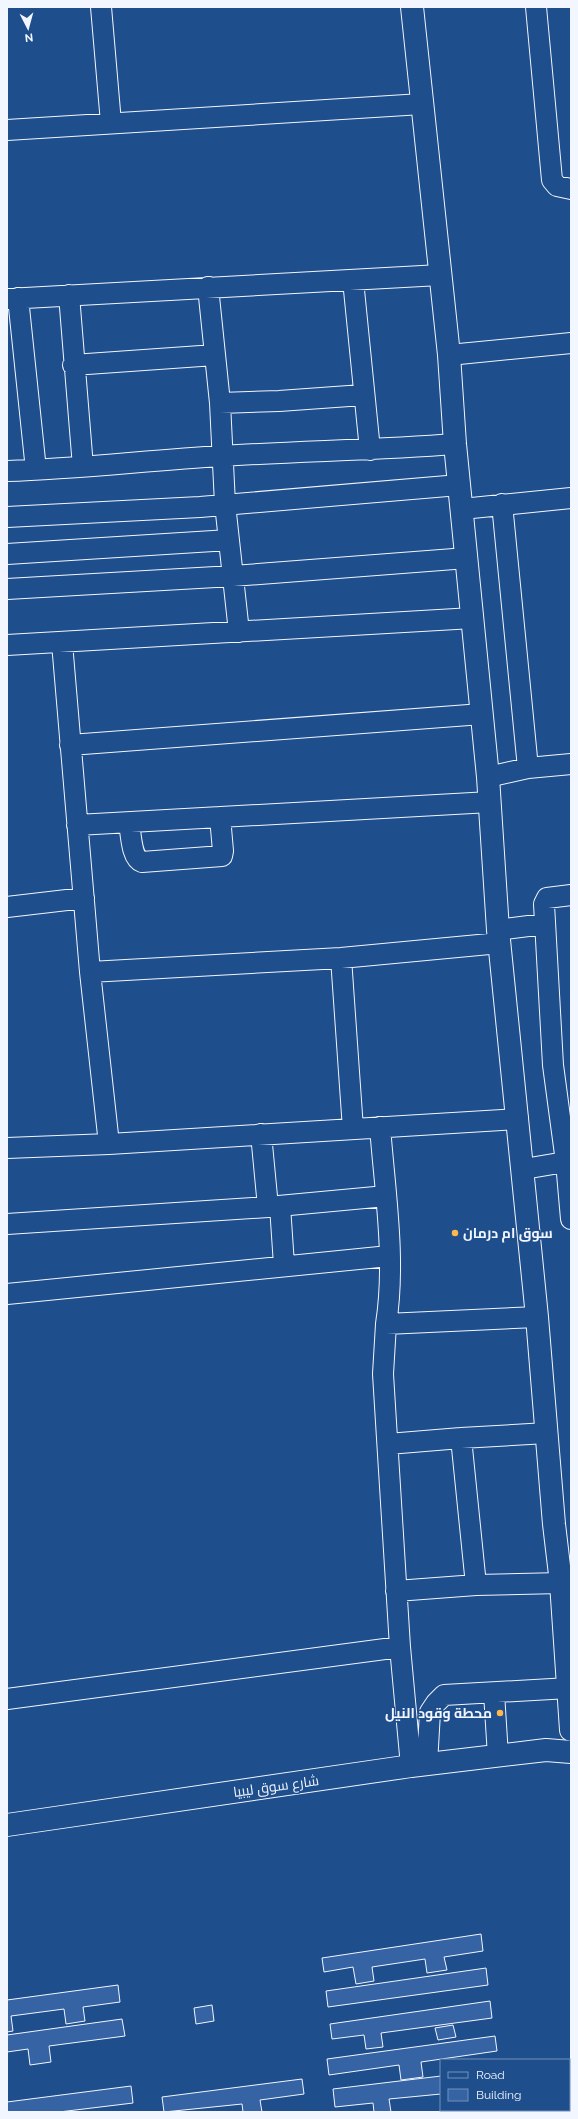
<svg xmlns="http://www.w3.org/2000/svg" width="578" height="2119" font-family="Raleway,Cairo,sans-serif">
<rect width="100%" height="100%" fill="#1f4e8c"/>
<path fill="#3563a3" stroke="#f2f6ff" d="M481,1934l2,17 -39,6 3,13 -20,3 -2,-14 -53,8 2,14 -18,3 -3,-17 -29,5 -2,-14z
M486,1968l2,17 -160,22 -2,-16z
M118,1985l2,17 -37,5 2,14 -19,3 -2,-15 -53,7 2,15 -6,1v-32z
M490,2001l2,17 -111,15 2,14 -17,2 -2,-14 -32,4 -2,-15z
M212,2005l2,16 -18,3 -2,-16z
M122,2019l3,17 -76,10 2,16 -21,3 -2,-16 -21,3v-17z
M453,2025l3,12 -18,3 -3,-12z
M495,2036l2,15 -76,11 2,15 -22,3 -2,-15 -70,10 -2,-16z
M441,2076v18l-52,5 2,13h-17l-1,-9 -38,4 -2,-18z
M302,2079l2,15 -44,6 2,12h-19l-1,-8 -78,8 -2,-15z
M131,2086l2,17 -74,9h-52v-10z
M449,2110h45v2h-59z"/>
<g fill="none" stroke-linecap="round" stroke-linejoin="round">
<g stroke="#f2f6ff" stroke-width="22">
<path id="minor" d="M101,7l10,116
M536,7l16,173 5,6 14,3
M7,130l415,-26
M353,280l17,170
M208,287l12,116 5,101 14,128
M69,295l14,172
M18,298l18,172
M7,299l433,-24
M449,355l122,-12
M73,365l142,-10
M220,403l59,-2 84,-6
M7,471c72,-2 143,-11 215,-15 78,-5 156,-6 233,-12
M502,504l26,264
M462,509l109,-11
M7,517l193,-10 259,-22
M7,554l222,-14
M7,589l226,-13 234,-18
M62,643l28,329 19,172
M7,645l466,-27
M70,745l412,-31
M488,777l40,-9 43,-4
M129,823c2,10 2,35 13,39l80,-6 1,-5 -3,-34
M77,825l413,-23
M571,895l-24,3 -3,6 9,161 13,97 5,57
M7,907l77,-9
M498,930l46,-6
M341,958l12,171
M90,972l251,-14 159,-15
M380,1127c5,65 16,133 6,197
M261,1134l7,73
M7,1148l102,-4 409,-25
M524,1169l47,-8
M280,1206l4,59
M7,1224l261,-17 118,-11
M7,1294l382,-38
M461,1438l15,147
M388,1444l73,-6 86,-5
M396,1591l80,-6 85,-2
M494,1693l4,63
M7,1699l393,-52
M427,1764l3,-52 6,-9 8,-8 125,-7
M411,1766l-11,-119 -17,-273 3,-50 151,-7"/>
</g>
<g stroke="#f2f6ff" stroke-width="24">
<path id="major" d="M7,1825l404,-59 135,-16 25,2"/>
</g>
<g stroke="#f2f6ff" stroke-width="24">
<path id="highway" d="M412,7l37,348 6,89 33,333 10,153 39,387 17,207 7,59 10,147"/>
</g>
<use href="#minor" stroke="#1f4e8c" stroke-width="20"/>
<use href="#major" stroke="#1f4e8c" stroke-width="22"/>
<use href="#highway" stroke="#1f4e8c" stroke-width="22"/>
</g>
<g fill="#ffb74d" stroke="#1f4e8c" stroke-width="1.5">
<circle cx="455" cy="1233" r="4"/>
<circle cx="500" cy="1713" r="4"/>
</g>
<g text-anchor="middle" stroke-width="3" stroke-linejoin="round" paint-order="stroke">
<g font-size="14" font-weight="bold" fill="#f2f6ff" stroke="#1f4e8c" text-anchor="start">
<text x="463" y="1238">سوق ام درمان</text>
<text x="492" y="1718" text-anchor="end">محطة وقود النيل</text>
</g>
<g font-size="14" fill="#f2f6ff" stroke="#1f4e8c">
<text transform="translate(276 1786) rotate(-8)" y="5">شارع سوق ليبيا</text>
</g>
</g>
<rect width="578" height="2119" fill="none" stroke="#f2f6ff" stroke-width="16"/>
<rect x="440" y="2059" width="130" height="52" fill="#1f4e8c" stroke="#7391ba"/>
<rect x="448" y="2072" width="20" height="6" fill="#1f4e8c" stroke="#7391ba"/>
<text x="476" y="2079" font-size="12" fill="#f2f6ff">Road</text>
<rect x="448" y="2089" width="20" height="12" fill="#3563a3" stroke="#7391ba"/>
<text x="476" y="2099" font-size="12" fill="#f2f6ff">Building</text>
<g transform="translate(28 28) rotate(174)" stroke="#1f4e8c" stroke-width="3" paint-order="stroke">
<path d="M0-3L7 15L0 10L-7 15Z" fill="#f2f6ff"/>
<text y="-6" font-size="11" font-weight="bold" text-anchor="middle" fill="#f2f6ff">N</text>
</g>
</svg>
